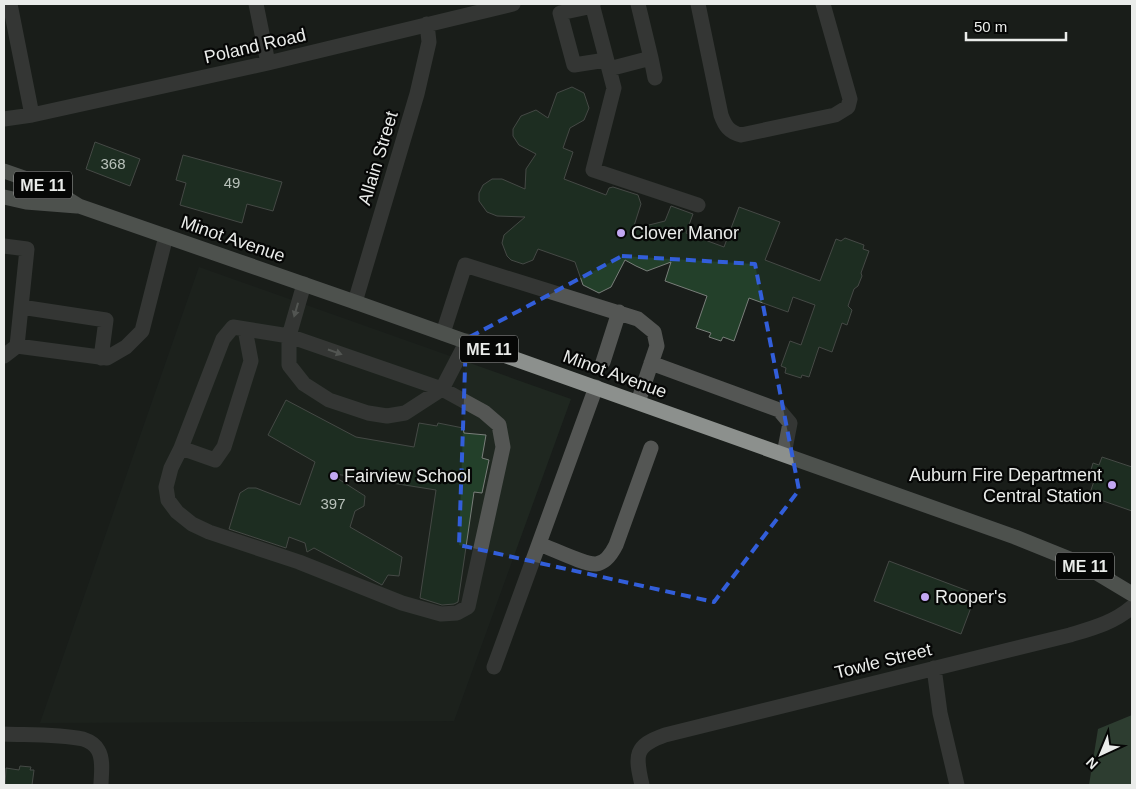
<svg xmlns="http://www.w3.org/2000/svg" width="1136" height="789" font-family="Arial,sans-serif">
<rect width="100%" height="100%" fill="#191d1a"/>
<path fill="#1f2720" d="M199,267l372,132 -117,322 -414,2z"/>
<path fill="#46644c" d="M1132,715v70h-43l9,-56z"/>
<path fill="#23402a" stroke="#797e7a" d="M572,87l12,6 5,15 -5,12 -14,8 -7,20 10,4 -9,27 42,16 3,-7 4,-1 25,8 3,9 -8,25 32,-8 6,-15 22,8 -7,19 38,14 15,-40 41,15 -15,38 55,21 16,-42 5,2 4,-3 19,7 -1,4 6,2 -8,22 1,3 -4,10 -4,3 -6,17 4,4 -5,15 -5,-2 -10,29 -13,-5 -10,30 -7,-2 -1,3 -16,-5 1,-5 -5,-2 9,-25 11,4 14,-40 -22,-8 -5,15 -39,-14 -15,43 -11,-4 -2,4 -12,-4 2,-4 -15,-5 11,-32 -42,-15 6,-19 -24,9 -11,-5 -11,-6 -14,27 -12,6 -16,-8 -8,-23 -37,-13 -5,11 -10,4 -12,-4 -4,-4 -5,-13 2,-8 21,-18 -28,-1 -10,-4 -8,-11v-8l4,-8 9,-6h10l23,10 1,-20 10,-15 -17,-9 -6,-9v-7l8,-13 15,-6 12,8 9,-25z
M95,142l45,17 -10,27 -44,-17z
M183,155l99,27 -9,29 -26,-7 -5,19 -62,-18 6,-22 -10,-3z
M286,400l70,37 58,10 5,-24 18,3 1,-3 25,5 1,5 22,2 -4,23 7,2 -7,33 -8,-1 -16,110 -4,2 -12,1 -22,-7 16,-108 -107,-17 36,23 -1,10 -9,5 -5,16 52,30 -3,19 -11,-1 -6,10 -68,-37 -7,4 -2,-9 -16,-6 -3,11 -57,-19 11,-36 8,-5h8l44,17 15,-43 -47,-27z
M1102,457l30,10v44l-43,-15 7,-21 -6,-2 3,-10 6,2z
M889,561l87,33 -15,40 -87,-33z
M20,766l11,1 -1,3h4l-2,15h-27l1,-17 13,2z"/>
<g fill="none" stroke-linecap="round" stroke-linejoin="round">
<path stroke="#545654" stroke-width="15" d="M10,4l22,111
M256,4l12,59
M592,4l22,84 -21,82 105,35
M698,4l23,111c4,11 8,17 20,20l94,-20 13,-8 2,-8 -27,-95
M593,6l-33,7 14,52 32,-5
M651,58l4,20
M609,69l42,-11 -13,-54
M4,119l28,-4 236,-52 245,-59
M4,246l23,3 -10,97
M304,284l-15,52v29l15,19 25,16 39,13 19,3 18,-3 37,-24 25,-48
M355,302l62,-208 12,-52 -2,-18
M21,307l85,13 -5,38
M443,333l22,-68 173,54 16,13 3,14 -19,56
M4,356l13,-10 90,12 19,-11 16,-16 24,-95
M603,362l16,-50
M651,363l128,47 11,13 -6,31
M181,448l-10,20 -5,19 2,13 9,12 15,12 17,8 90,30 103,41 39,11 16,-1 11,-6 35,-160 -4,-22 -15,-13 -42,-23 -153,-53 -56,-9 -10,12 -42,109 34,12 9,-13 27,-86 -6,-32
M539,544c12,4 46,21 57,20 10,-1 16,-11 20,-19l35,-97
M494,667l102,-280
M934,668l6,45 17,72
M4,734c24,1 55,0 79,5 6,2 12,5 15,11 6,10 3,25 3,35
M642,785c-7,-30 -8,-39 23,-50l405,-100c23,-7 43,-12 62,-28"/>
<path stroke="#8c908d" stroke-width="15" d="M4,171l43,15 32,20 276,96 660,235 67,27 50,30
M4,197l22,5 51,4"/>
</g>
<defs><path id="oneway-solid" d="M-6-.8H1V-3.2L6.5 0L1 3.2V.8H-6Z" transform="scale(1.25)"/></defs>
<g fill="#989a98">
<use href="#oneway-solid" transform="translate(296 310) rotate(106)"/>
<use href="#oneway-solid" transform="translate(335 352) rotate(19)"/>
</g>
<path d="M0 0H1136V789H0ZM622,256l133,8 44,226 -85,112 -255,-57 7,-206z" fill="#191d1a" fill-opacity=".55" fill-rule="evenodd"/>
<path fill="none" stroke="#325eda" stroke-width="4" stroke-dasharray="10 6" stroke-linejoin="round" d="M622,256l133,8 44,226 -85,112 -255,-57 7,-206z"/>
<g fill="#c2a7f2" stroke="#060706" stroke-width="2">
<circle cx="621" cy="233" r="5"/>
<circle cx="334" cy="476" r="5"/>
<circle cx="1112" cy="485" r="5"/>
<circle cx="925" cy="597" r="5"/>
</g>
<g text-anchor="middle" stroke-width="4.5" stroke-linejoin="round" paint-order="stroke">
<g font-size="15" fill="#b8c1ba">
<text x="113" y="169">368</text>
<text x="232" y="188">49</text>
<text x="333" y="509">397</text>
</g>
<g fill="#060706" stroke="#a6a7a6" stroke-width="1">
<rect x="14" y="171.5" width="58" height="27" rx="4"/>
<rect x="460" y="335.5" width="58" height="27" rx="4"/>
<rect x="1056" y="552.5" width="58" height="27" rx="4"/>
</g>
<g font-size="16" font-weight="bold" fill="#eaecea">
<text x="43" y="191">ME 11</text>
<text x="489" y="355">ME 11</text>
<text x="1085" y="572">ME 11</text>
</g>
<g font-size="18" fill="#eaecea" stroke="#060706">
<text transform="translate(255 46) rotate(-13)" y="6">Poland Road</text>
<text transform="translate(378 158) rotate(-73)" y="6">Allain Street</text>
<text transform="translate(233 239) rotate(19)" y="6">Minot Avenue</text>
<text transform="translate(615 374) rotate(20)" y="6">Minot Avenue</text>
<text transform="translate(883 661) rotate(-14)" y="6">Towle Street</text>
</g>
<g font-size="18" fill="#eaecea" stroke="#060706" text-anchor="start">
<text x="631" y="239">Clover Manor</text>
<text x="1102" y="481" text-anchor="end">Auburn Fire Department<tspan x="1102" dy="21">Central Station</tspan></text>
<text x="344" y="482">Fairview School</text>
<text x="935" y="603">Rooper's</text>
</g>
</g>
<rect width="1136" height="789" fill="none" stroke="#eaecea" stroke-width="10"/>
<g transform="translate(1101 754) rotate(224)" stroke="#060706" stroke-width="4" paint-order="stroke">
<path d="M0-4L9 19L0 12L-9 19Z" fill="#eaecea"/>
<text y="-8" font-size="14" font-weight="bold" text-anchor="middle" fill="#eaecea">N</text>
</g>
<path d="M966 32v8h100v-8" fill="none" stroke="#eaecea" stroke-width="2.5"/>
<text x="974" y="32" font-size="15" fill="#eaecea" stroke="#060706" stroke-width="4" paint-order="stroke">50 m</text>
</svg>
